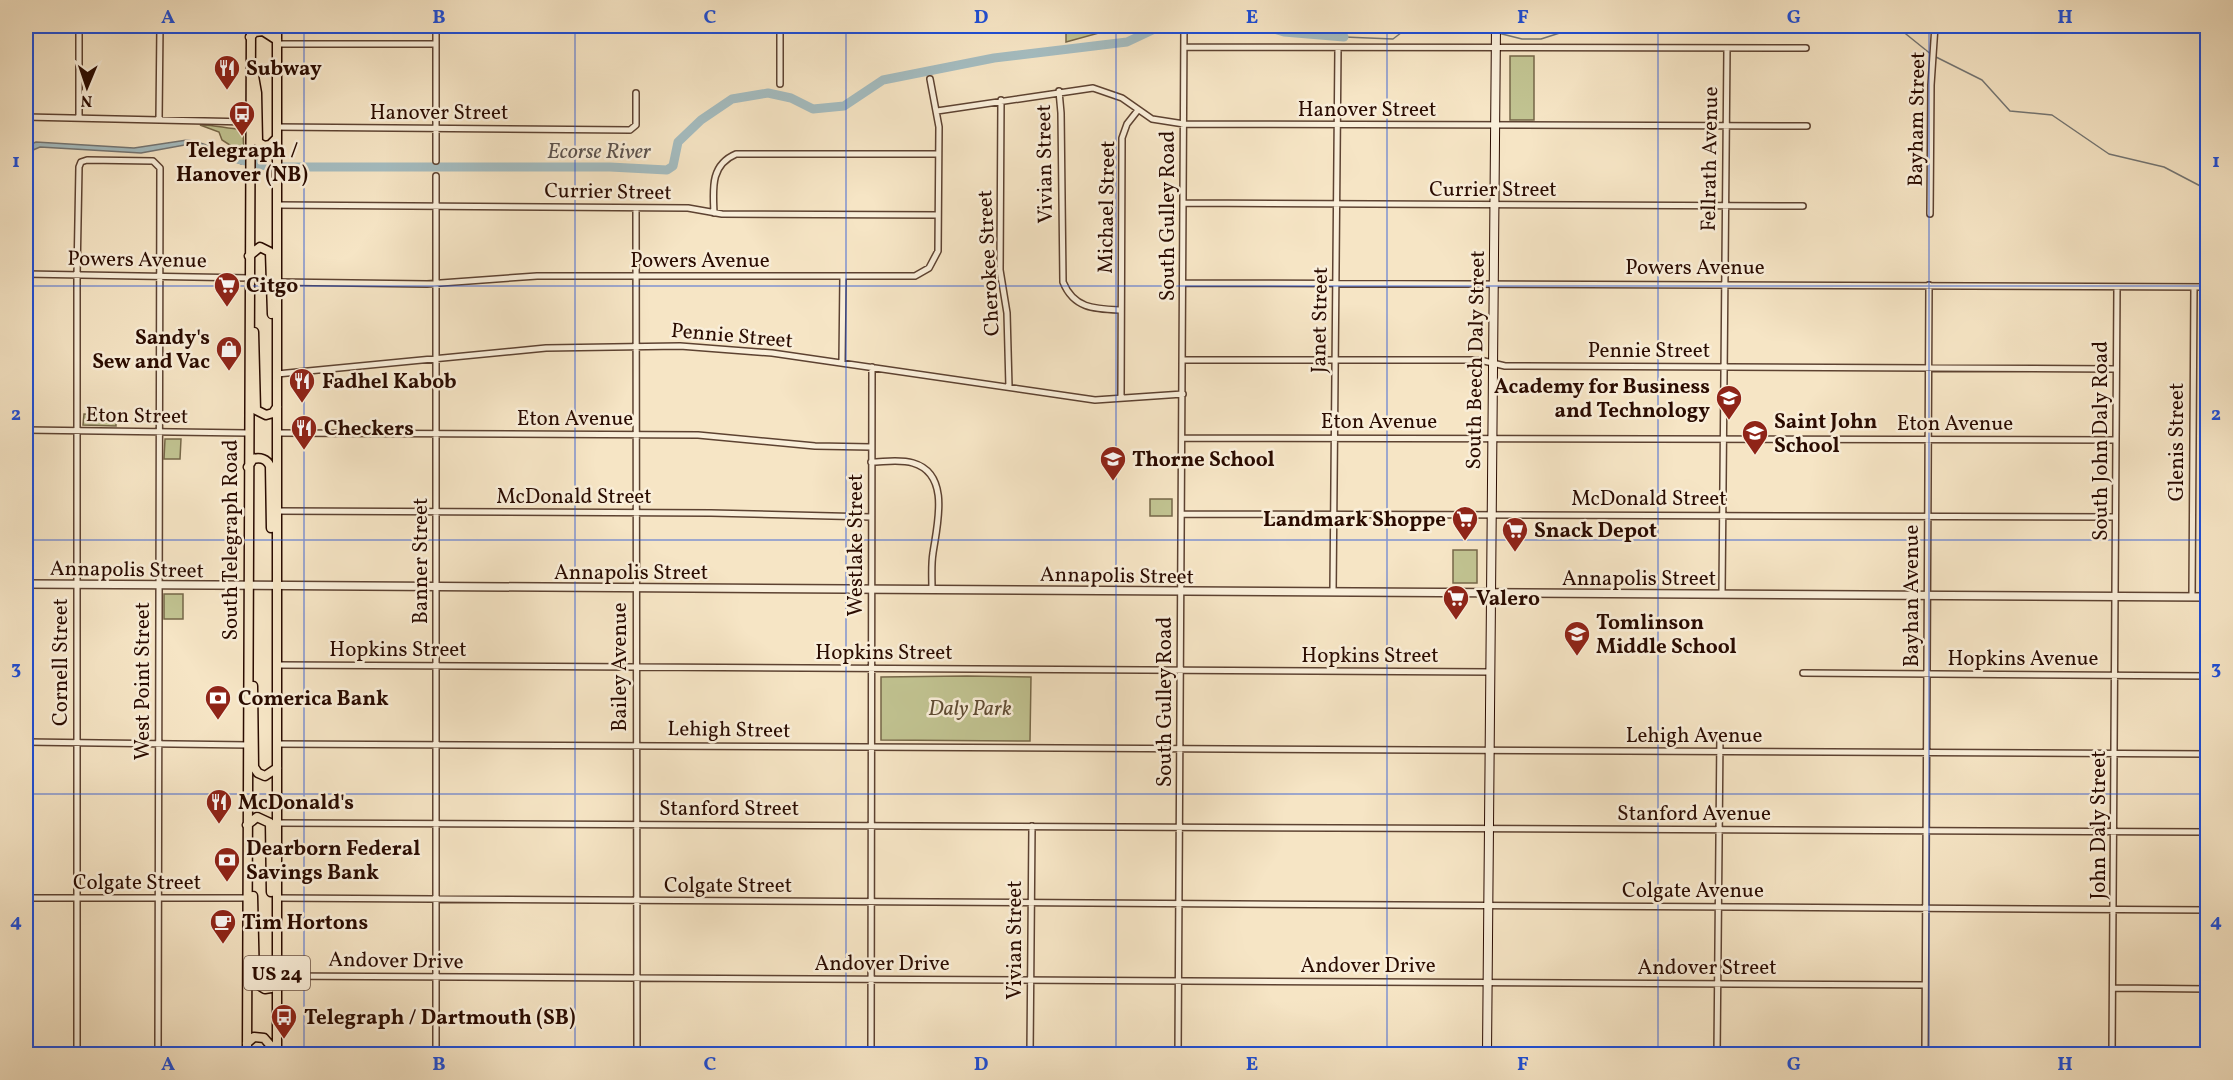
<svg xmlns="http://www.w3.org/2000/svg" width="2233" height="1080" font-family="Vollkorn,serif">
<rect width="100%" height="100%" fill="#f6e5c5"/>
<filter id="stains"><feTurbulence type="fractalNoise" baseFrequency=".00333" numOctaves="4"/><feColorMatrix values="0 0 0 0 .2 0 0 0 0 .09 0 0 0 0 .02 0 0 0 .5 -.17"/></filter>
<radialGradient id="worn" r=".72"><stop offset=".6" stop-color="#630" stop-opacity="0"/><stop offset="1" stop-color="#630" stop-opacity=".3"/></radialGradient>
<path fill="#c1c391" stroke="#766748" stroke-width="1.5" d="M1066,26h33v7l-33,9z
M1510,56h24v64h-24z
M200,125c12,-1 32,5 43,4l1,29 -10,-3 -1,-8 -11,-7 -3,-8z
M84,414l32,1v11l-33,-1z
M165,439h16l-1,20h-16z
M1150,499h22v17h-22z
M1453,550h24v33h-24z
M164,594h19v25h-19z
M967,676l64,1 -1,64 -149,-1v-63z"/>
<path fill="#a4bcc0" stroke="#737573" stroke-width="1.5" d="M187,140c20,2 34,13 54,18v6l-51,-20 -49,9 -101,-6 -14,6v-7l10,-4 98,6z"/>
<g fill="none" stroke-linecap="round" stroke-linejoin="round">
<path stroke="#737573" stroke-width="1.5" d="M1442,26l51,6
M1896,26l36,29
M1498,33l24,6h19l28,-9 31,-4
M1344,37l49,2 17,-13
M1936,57l46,23 28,31 42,4 57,39 55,13 44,23"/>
<path stroke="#a4bcc0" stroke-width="9" d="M1264,26l20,6 60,5
M229,157l41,10h340l57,3 6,-4 5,-24 23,-22 31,-21 36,-6 23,5 22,11 31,-3 39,-26 111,-22 133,-16 34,-16"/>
<g stroke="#5d4231" stroke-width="8">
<path id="minor" d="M1338,26v1
M277,44h159
M1184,47l622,1
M780,84v-58
M1059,91l2,22 2,169c11,27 32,27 58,28
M1001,100l-1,170 7,43 2,74
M937,111l156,-23 29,10 30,21 32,5 623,2
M26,117l223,5
M79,118v-92
M159,119l1,-93
M276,127l354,3 6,-5v-32
M436,161v-135
M1183,203l620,3
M277,205l411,3 34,6 216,1
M636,208l1,846
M714,213c-1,-24 -4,-48 22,-59h202
M1930,214l1,-129 4,-59
M26,274l223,4
M277,282l150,2 110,-8h378l14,-8 9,-17 1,-124 -9,-48
M1183,283l1025,4
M1183,360h297l25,6 611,3
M842,362l1,-86
M277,374l269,-26 134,-2 92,7 323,47 88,-6
M1121,398l1,-260 5,-14 11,-14
M26,430l222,3
M277,433l421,2 117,11 56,1
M1183,438l933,2
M871,462c13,0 29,-3 42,1 38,11 24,62 20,90 -2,12 -1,24 -1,37
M277,511l434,2 160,4
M1182,514l933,3
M1333,592l5,-544
M1722,594l5,-546
M2192,597l2,-310
M277,665l1213,7
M1803,673l405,3
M26,742l222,3
M277,744l1931,10
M277,823l1931,9
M26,898h222
M277,898l1931,12
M277,976l1648,9
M2113,988l95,1
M26,1053l221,1
M277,1053l118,1
M77,1054v-779l2,-108 2,-5 6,-2 66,1 7,7 -2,886
M436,1054v-878
M871,1054l1,-687
M1030,1054l2,-228
M1178,1054l6,-1028
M1717,1054l3,-319
M1925,1054l4,-769
M2112,1054l5,-767"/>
</g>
<g stroke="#5d4231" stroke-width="10">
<path id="tertiary" d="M26,584l2182,13"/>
</g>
<g stroke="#2a0b00" stroke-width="10">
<path id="secondary" d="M1487,1054l9,-1028"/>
</g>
<g stroke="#2a0b00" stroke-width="11">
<path id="primary" d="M277,26v1028
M250,37l5,-5 8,-1 14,9
M254,76l3,17 1,49 6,4 6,-1 6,-6
M249,256l11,-9 10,5 2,62
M254,332l2,78 10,5 7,-2 4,-6
M248,467l5,-8c7,-2 14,0 17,7l1,62
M253,686l1,81 4,6 7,3 12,-8
M247,825l10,-8 13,6 1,69
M253,896l2,87 10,6 6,-1 5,-7
M247,1043l7,-6 10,1 6,7 1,9
M247,1054l4,-1028"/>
</g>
<use href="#minor" stroke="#f9eed9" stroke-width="5"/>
<use href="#tertiary" stroke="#f9eed9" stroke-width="7"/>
<use href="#secondary" stroke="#f9eed9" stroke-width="8"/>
<use href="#primary" stroke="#f6e5c5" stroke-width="8"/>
</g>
<path fill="none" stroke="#1d4ed8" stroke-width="1.5" stroke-opacity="0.55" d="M304,26v1028M575,26v1028M846,26v1028M1116,26v1028M1387,26v1028M1658,26v1028M1929,26v1028M26,286h2182M26,540h2182M26,794h2182"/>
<defs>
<g id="restaurant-pin" transform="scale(1.35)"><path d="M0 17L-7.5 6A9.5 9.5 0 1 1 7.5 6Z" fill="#8f2418" stroke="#f9eed9"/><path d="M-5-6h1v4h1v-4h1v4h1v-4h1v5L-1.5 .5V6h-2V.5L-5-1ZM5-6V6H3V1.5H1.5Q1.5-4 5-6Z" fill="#fff"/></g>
<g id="bus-pin" transform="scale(1.35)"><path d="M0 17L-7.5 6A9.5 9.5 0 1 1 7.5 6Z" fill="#8f2418" stroke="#f9eed9"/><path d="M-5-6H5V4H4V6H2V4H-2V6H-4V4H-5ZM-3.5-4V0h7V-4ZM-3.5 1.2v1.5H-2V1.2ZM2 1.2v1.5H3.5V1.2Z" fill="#fff"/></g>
<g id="supermarket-pin" transform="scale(1.35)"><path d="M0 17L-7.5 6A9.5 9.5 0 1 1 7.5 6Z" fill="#8f2418" stroke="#f9eed9"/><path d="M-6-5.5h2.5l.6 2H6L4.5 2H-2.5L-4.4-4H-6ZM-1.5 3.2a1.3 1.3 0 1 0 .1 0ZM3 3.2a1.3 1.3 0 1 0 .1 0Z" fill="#fff"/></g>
<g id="shop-pin" transform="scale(1.35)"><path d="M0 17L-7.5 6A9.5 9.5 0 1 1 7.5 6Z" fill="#8f2418" stroke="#f9eed9"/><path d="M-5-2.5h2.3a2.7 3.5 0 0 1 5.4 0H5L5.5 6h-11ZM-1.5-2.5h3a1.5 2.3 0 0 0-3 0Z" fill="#fff"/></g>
<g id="school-pin" transform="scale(1.35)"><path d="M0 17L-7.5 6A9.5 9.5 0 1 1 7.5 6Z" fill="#8f2418" stroke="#f9eed9"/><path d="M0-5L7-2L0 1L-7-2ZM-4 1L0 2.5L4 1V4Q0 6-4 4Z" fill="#fff"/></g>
<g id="bank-pin" transform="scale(1.35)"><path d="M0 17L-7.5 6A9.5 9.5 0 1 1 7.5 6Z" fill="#8f2418" stroke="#f9eed9"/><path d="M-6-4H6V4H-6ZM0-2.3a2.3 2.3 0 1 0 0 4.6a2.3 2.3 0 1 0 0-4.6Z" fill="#fff"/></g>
<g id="cafe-pin" transform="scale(1.35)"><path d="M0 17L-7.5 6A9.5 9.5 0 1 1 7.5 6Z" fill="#8f2418" stroke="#f9eed9"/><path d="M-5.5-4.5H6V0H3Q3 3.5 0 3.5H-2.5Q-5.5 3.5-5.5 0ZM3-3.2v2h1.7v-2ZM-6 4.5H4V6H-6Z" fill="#fff"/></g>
</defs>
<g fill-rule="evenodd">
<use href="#restaurant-pin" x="227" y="68"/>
<use href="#bus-pin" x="242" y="114"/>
<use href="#supermarket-pin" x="227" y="285"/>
<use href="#shop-pin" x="229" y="349"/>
<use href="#restaurant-pin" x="302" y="381"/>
<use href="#school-pin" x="1729" y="398"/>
<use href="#restaurant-pin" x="304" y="428"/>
<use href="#school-pin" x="1755" y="433"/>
<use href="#school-pin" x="1113" y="459"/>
<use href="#supermarket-pin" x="1465" y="519"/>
<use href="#supermarket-pin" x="1515" y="530"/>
<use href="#supermarket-pin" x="1456" y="598"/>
<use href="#school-pin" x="1577" y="634"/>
<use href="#bank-pin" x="218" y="698"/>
<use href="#restaurant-pin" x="219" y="802"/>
<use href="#bank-pin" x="227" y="860"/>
<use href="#cafe-pin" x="223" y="922"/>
<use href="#bus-pin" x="284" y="1017"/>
</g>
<g text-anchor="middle" stroke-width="5" stroke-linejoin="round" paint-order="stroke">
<rect fill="#f9eed9" stroke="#684f41" stroke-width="1.5" x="244" y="956" width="66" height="34" rx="4.5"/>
<g font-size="20" font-weight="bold" fill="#2a0b00">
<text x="277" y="980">US 24</text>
</g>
<g font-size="21" font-weight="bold" fill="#2a0b00" stroke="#f9eed9" text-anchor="start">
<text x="246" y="75">Subway</text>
<text x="242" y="157" text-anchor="middle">Telegraph /<tspan x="242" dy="24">Hanover (NB)</tspan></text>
<text x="246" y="292">Citgo</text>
<text x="210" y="344" text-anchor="end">Sandy's<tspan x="210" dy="24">Sew and Vac</tspan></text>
<text x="322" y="388">Fadhel Kabob</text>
<text x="1710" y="393" text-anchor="end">Academy for Business<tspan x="1710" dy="24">and Technology</tspan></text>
<text x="1774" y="428">Saint John<tspan x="1774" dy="24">School</tspan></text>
<text x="324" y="435">Checkers</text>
<text x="1132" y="466">Thorne School</text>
<text x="1446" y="526" text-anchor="end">Landmark Shoppe</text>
<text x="1534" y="537">Snack Depot</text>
<text x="1476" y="605">Valero</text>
<text x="1596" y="629">Tomlinson<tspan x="1596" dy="24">Middle School</tspan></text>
<text x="238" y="705">Comerica Bank</text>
<text x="238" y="809">McDonald's</text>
<text x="246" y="855">Dearborn Federal<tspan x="246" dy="24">Savings Bank</tspan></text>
<text x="242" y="929">Tim Hortons</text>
<text x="304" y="1024">Telegraph / Dartmouth (SB)</text>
</g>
<g font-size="21" fill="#2a0b00" stroke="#f9eed9">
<text x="1367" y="116">Hanover Street</text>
<text x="439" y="119">Hanover Street</text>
<text transform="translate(1916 119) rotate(-89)" y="7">Bayham Street</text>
<text transform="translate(1709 159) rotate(-89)" y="7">Fellrath Avenue</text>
<text transform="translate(1044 164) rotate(-91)" y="7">Vivian Street</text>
<text x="1493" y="196">Currier Street</text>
<text transform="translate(608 191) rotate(1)" y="7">Currier Street</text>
<text transform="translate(1106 207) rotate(-89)" y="7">Michael Street</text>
<text transform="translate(1167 216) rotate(-90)" y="7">South Gulley Road</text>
<text transform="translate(137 259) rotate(1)" y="7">Powers Avenue</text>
<text x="700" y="267">Powers Avenue</text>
<text transform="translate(988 263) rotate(-93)" y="7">Cherokee Street</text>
<text x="1695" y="274">Powers Avenue</text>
<text transform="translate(1319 320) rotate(-89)" y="7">Janet Street</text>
<text transform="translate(732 335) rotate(5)" y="7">Pennie Street</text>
<text x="1649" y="357">Pennie Street</text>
<text transform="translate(1475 360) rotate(-89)" y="7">South Beech Daly Street</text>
<text transform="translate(137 415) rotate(1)" y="7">Eton Street</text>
<text x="575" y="425">Eton Avenue</text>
<text x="1379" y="428">Eton Avenue</text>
<text x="1955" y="430">Eton Avenue</text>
<text transform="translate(2100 441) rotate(-90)" y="7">South John Daly Road</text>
<text transform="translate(2176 442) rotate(-90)" y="7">Glenis Street</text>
<text x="574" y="503">McDonald Street</text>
<text x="1649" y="505">McDonald Street</text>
<text transform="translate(230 540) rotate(-90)" y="7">South Telegraph Road</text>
<text transform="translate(855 545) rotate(-90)" y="7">Westlake Street</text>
<text transform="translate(420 561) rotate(-90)" y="7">Banner Street</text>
<text transform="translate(127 569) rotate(1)" y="7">Annapolis Street</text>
<text x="631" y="579">Annapolis Street</text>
<text transform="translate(1117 575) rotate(1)" y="7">Annapolis Street</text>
<text x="1639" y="585">Annapolis Street</text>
<text transform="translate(1911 596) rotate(-90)" y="7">Bayhan Avenue</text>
<text x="398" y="656">Hopkins Street</text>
<text x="884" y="659">Hopkins Street</text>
<text x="1370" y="662">Hopkins Street</text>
<text x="2023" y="665">Hopkins Avenue</text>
<text transform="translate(60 662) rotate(-90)" y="7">Cornell Street</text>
<text transform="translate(619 667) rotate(-90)" y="7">Bailey Avenue</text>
<text transform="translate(142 681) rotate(-90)" y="7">West Point Street</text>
<text transform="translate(1164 702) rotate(-90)" y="7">South Gulley Road</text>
<text transform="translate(729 729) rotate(1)" y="7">Lehigh Street</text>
<text x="1694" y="742">Lehigh Avenue</text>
<text x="729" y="815">Stanford Street</text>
<text x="1694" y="820">Stanford Avenue</text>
<text transform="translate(2098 825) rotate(-90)" y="7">John Daly Street</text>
<text x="137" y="889">Colgate Street</text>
<text x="728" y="892">Colgate Street</text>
<text x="1693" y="897">Colgate Avenue</text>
<text transform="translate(1014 940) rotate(-90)" y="7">Vivian Street</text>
<text transform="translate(396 960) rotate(1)" y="7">Andover Drive</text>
<text x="882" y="970">Andover Drive</text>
<text x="1368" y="972">Andover Drive</text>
<text x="1707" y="974">Andover Street</text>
</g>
<g font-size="21" font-style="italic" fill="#5f4b33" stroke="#f9eed9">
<text x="970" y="715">Daly Park</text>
</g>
<g font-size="22" font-style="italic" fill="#5b524d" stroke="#f9eed9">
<text x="599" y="158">Ecorse River</text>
</g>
</g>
<rect width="2233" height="1080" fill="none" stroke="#f6e5c5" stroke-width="66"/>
<g transform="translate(87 87) rotate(182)" stroke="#f9eed9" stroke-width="4.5" paint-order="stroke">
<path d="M0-4.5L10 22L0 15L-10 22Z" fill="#2a0b00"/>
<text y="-9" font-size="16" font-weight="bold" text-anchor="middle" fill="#2a0b00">N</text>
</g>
<rect x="33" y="33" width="2167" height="1014" fill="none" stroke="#1d4ed8" stroke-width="2"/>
<g font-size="20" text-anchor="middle" font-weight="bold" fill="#1d4ed8">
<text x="168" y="23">A</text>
<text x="439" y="23">B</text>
<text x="710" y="23">C</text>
<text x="981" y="23">D</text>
<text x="1252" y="23">E</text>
<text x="1523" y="23">F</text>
<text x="1794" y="23">G</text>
<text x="2065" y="23">H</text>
<text x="16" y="167">1</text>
<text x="2216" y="167">1</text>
<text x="16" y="420">2</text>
<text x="2216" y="420">2</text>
<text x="16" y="674">3</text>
<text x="2216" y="674">3</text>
<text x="16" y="927">4</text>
<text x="2216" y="927">4</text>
<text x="168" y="1070">A</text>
<text x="439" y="1070">B</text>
<text x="710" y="1070">C</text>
<text x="981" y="1070">D</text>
<text x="1252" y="1070">E</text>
<text x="1523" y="1070">F</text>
<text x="1794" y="1070">G</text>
<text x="2065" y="1070">H</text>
</g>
<rect width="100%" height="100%" filter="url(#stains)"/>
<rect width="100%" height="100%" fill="url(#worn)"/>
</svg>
